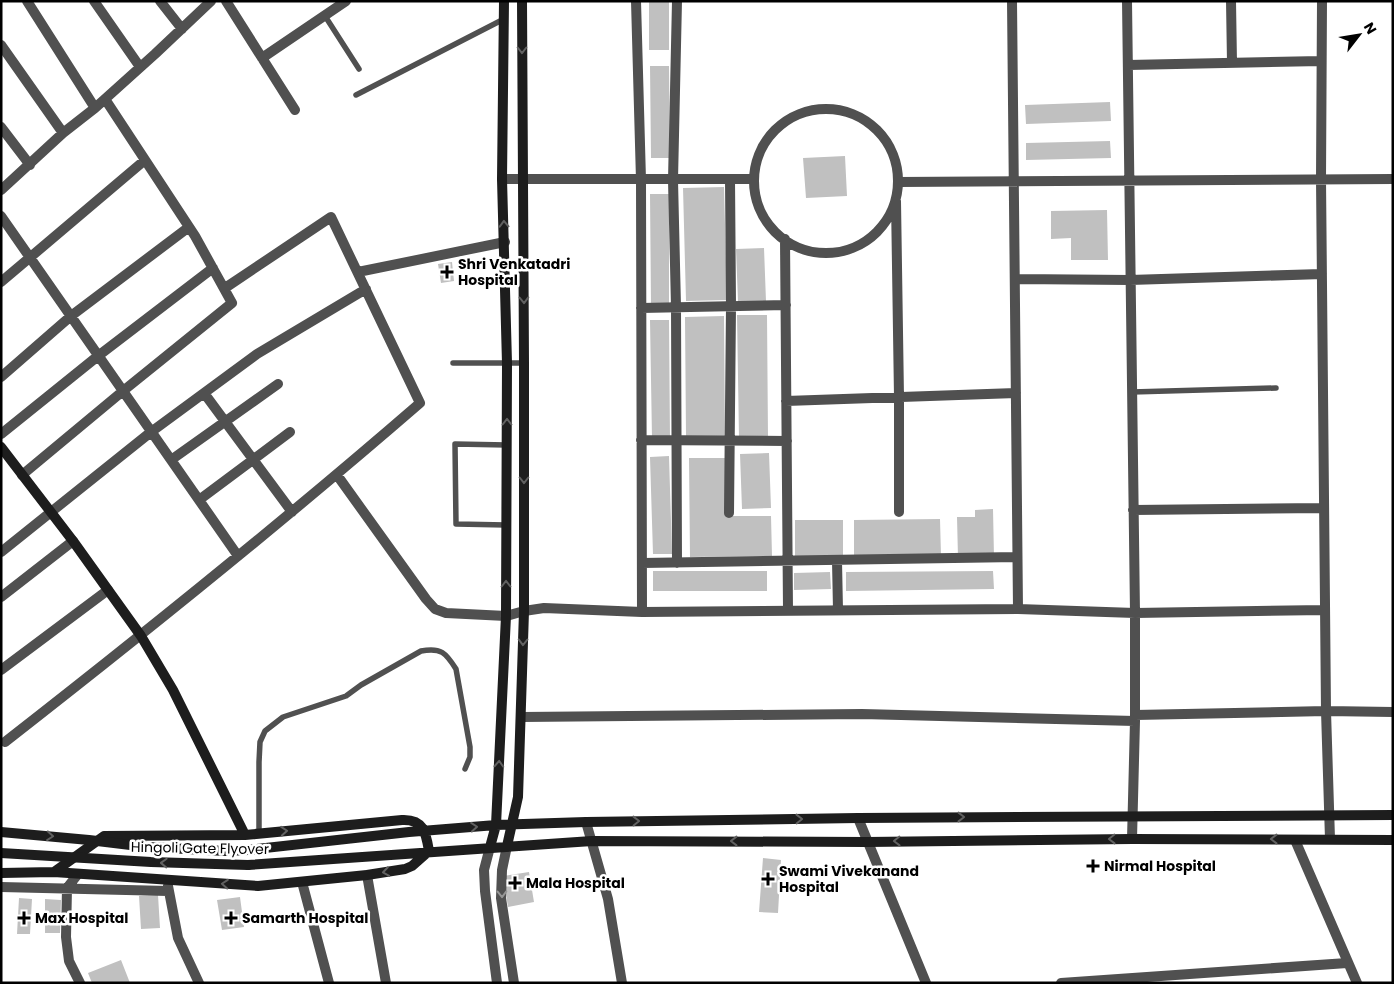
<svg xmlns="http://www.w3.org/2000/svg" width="1394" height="984" font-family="Poppins,sans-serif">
<rect width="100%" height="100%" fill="#fff"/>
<path fill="#c0c0c0" d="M649,1h20v49h-20z
M650,66h19l1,92h-19z
M1110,102l1,19 -85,3 -1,-19z
M1110,141l1,17 -85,2v-17z
M845,156l2,40 -41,2 -3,-40z
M724,187l3,113 -41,1 -3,-113z
M650,194h19v112l-18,-1z
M1107,210l1,50h-37v-22l-20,1v-28z
M764,248l2,53 -28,1 -2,-53z
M452,262l2,19 -13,2 -3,-19z
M737,315h30l1,123 -29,1z
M724,316l1,120h-39l-1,-119z
M650,320h19l1,119h-18z
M769,453l2,55 -29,1 -2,-55z
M669,456l3,98h-19l-3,-97z
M689,458h37l1,58h44l1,40 -82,1z
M993,509l1,48 -36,1 -1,-41h18v-7z
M940,519l1,37h-87v-36z
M795,520h48v37h-48z
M653,571h114v20h-114z
M993,571l1,18 -148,2v-19z
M830,572l1,17 -37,1v-17z
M763,858l18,2 -3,53 -19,-1z
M529,872l5,30 -26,5 -5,-31z
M158,895l2,33 -19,1 -2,-33z
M240,897l4,30 -22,3 -5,-30z
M19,898l13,1 -2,35h-13z
M45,899l16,1 -1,33h-15z
M121,960l9,23h-38l-4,-10z"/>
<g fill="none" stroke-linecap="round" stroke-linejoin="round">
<path stroke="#505050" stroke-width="5.5" d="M325,16l34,53
M356,95l148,-76
M453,363h71
M1132,392l144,-4
M506,525l-50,-1 -1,-80 52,1
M259,833v-71l1,-20 5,-11 18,-14 63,-21 15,-11 60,-34c20,-4 25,2 35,18l14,78v10l-5,12"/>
<path stroke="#505050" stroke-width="10" d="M27,1l68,107
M94,1l46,66
M160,1l22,28
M226,1l69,109
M636,1l5,179 1,432
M1012,1l6,608
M1127,1l8,612v108l-3,118
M1231,1l1,62
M1322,1l-1,178 5,532 4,128
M1,45l62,88
M262,58l84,-57
M1128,65l193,-4
M754 181a72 72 0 1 1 144 0a72 72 0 1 1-144 0Z
M1,127l29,38
M502,179h252
M898,182l495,-3
M1,190l62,-57 32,-25 60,-54 56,-53
M896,201l3,196v115
M1,216l237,340
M785,239l3,371
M358,272l147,-30
M1015,279l115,1 192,-6
M1,282l144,-122
M641,308l145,-3
M1,377l70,-61 118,-89
M204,393l88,119
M786,401l230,-8
M1,434l97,-78 115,-88
M641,440l146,1
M171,460l107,-76
M22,475l101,-84 109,-88 -37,-67 -90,-137
M337,475l89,124 9,10 11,4 60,3 18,-5 20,-3 98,4 376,-3 117,4 190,-3
M199,500l91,-68
M1133,510l191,-2
M729,513l2,-207 -1,-127
M1,552l150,-120 106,-78 109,-65
M837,561l1,49
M642,563l375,-6
M677,563l-1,-256 -3,-127 4,-179
M1,597l72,-56
M1,670l107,-80
M1135,715l191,-4 67,1
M522,717l340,-3 273,7
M5,742c141,-110 280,-222 415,-339l-89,-186 -106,71
M858,818l68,165
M586,822l22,77 14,84
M1295,840l62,143
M507,846l-5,24 -1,28 13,85
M490,847l-6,23 1,21 12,92
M78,874l-11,14 -1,49 3,24 11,22
M367,875l19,108
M302,882l27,101
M168,886l10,52 21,45
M1,887l167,4
M1061,983l286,-20"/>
<path stroke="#1d1d1d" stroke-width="10" d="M1,447l72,94 68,95 32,54 72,145
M507,846l11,-49 6,-186v-248l-2,-362
M490,847l6,-22 10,-209 1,-253 -5,-184 2,-178
M248,850l161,-18 87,-7 90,-3 272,-4 535,-3
M248,865l344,-24 275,1 265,-3 261,1
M54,872l50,-36 141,-1 157,-15c22,-1 24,13 27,31
M1,873l53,-1 204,14 109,-11 38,-6 7,-3 17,-15"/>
<path stroke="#1d1d1d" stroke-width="10" d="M1,832l88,8 58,7 79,4 22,-1
M1,853l150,9 97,3"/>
</g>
<defs><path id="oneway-chevron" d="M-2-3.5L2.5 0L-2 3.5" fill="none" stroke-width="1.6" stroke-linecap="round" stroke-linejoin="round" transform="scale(1.25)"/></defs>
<g stroke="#616161">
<use href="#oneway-chevron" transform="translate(522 50) rotate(90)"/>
<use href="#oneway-chevron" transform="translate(504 224) rotate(-92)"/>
<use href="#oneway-chevron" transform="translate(524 300) rotate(89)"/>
<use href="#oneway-chevron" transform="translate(507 422) rotate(-90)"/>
<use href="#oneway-chevron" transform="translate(524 480) rotate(90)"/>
<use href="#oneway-chevron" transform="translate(506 584) rotate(-90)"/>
<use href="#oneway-chevron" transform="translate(523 642) rotate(91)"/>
<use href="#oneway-chevron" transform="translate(499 764) rotate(-87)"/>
<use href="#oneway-chevron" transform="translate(961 817)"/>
<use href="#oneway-chevron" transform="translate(799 819) rotate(-1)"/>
<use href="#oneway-chevron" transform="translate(636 821) rotate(-1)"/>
<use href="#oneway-chevron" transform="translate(474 827) rotate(-5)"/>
<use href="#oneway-chevron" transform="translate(284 831) rotate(-5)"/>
<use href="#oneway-chevron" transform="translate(50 836) rotate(5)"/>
<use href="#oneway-chevron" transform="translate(1112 839) rotate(179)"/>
<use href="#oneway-chevron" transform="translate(1274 839) rotate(-180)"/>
<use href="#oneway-chevron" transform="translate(734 841) rotate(-180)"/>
<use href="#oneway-chevron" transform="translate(897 841) rotate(179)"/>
<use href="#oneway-chevron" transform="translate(164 863) rotate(-178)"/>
<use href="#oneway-chevron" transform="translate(386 872) rotate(171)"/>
<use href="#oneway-chevron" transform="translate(225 884) rotate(-176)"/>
</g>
<use stroke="#969696" href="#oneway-chevron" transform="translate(502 894) rotate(89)"/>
<g fill="#000" stroke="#fff" stroke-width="2">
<path d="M444.5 264.5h5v5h5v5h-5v5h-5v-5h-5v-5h5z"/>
<path d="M1090.5 858.5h5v5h5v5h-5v5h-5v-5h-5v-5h5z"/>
<path d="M765.5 871.5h5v5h5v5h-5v5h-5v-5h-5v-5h5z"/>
<path d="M512.5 875.5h5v5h5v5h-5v5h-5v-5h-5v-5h5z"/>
<path d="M21.5 910.5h5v5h5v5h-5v5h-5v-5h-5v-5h5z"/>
<path d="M228.5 910.5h5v5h5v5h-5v5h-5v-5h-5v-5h5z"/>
</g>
<g text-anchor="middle" stroke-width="5" stroke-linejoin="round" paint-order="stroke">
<g font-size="14" font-weight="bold" fill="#000" stroke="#fff" text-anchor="start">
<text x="458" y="269">Shri Venkatadri<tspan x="458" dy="16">Hospital</tspan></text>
<text x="1104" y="871">Nirmal Hospital</text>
<text x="779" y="876">Swami Vivekanand<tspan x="779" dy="16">Hospital</tspan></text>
<text x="526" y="888">Mala Hospital</text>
<text x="35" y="923">Max Hospital</text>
<text x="242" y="923">Samarth Hospital</text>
</g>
<g font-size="14" fill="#000" stroke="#fff">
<text transform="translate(200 848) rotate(1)" y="5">Hingoli Gate Flyover</text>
</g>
</g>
<rect width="1394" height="984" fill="none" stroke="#000000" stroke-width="5"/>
<g transform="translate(1359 35) rotate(59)" stroke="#ffffff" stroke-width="4" paint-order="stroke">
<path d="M0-4L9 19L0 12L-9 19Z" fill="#000000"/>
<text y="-8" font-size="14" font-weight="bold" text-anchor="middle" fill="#000000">N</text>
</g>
</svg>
